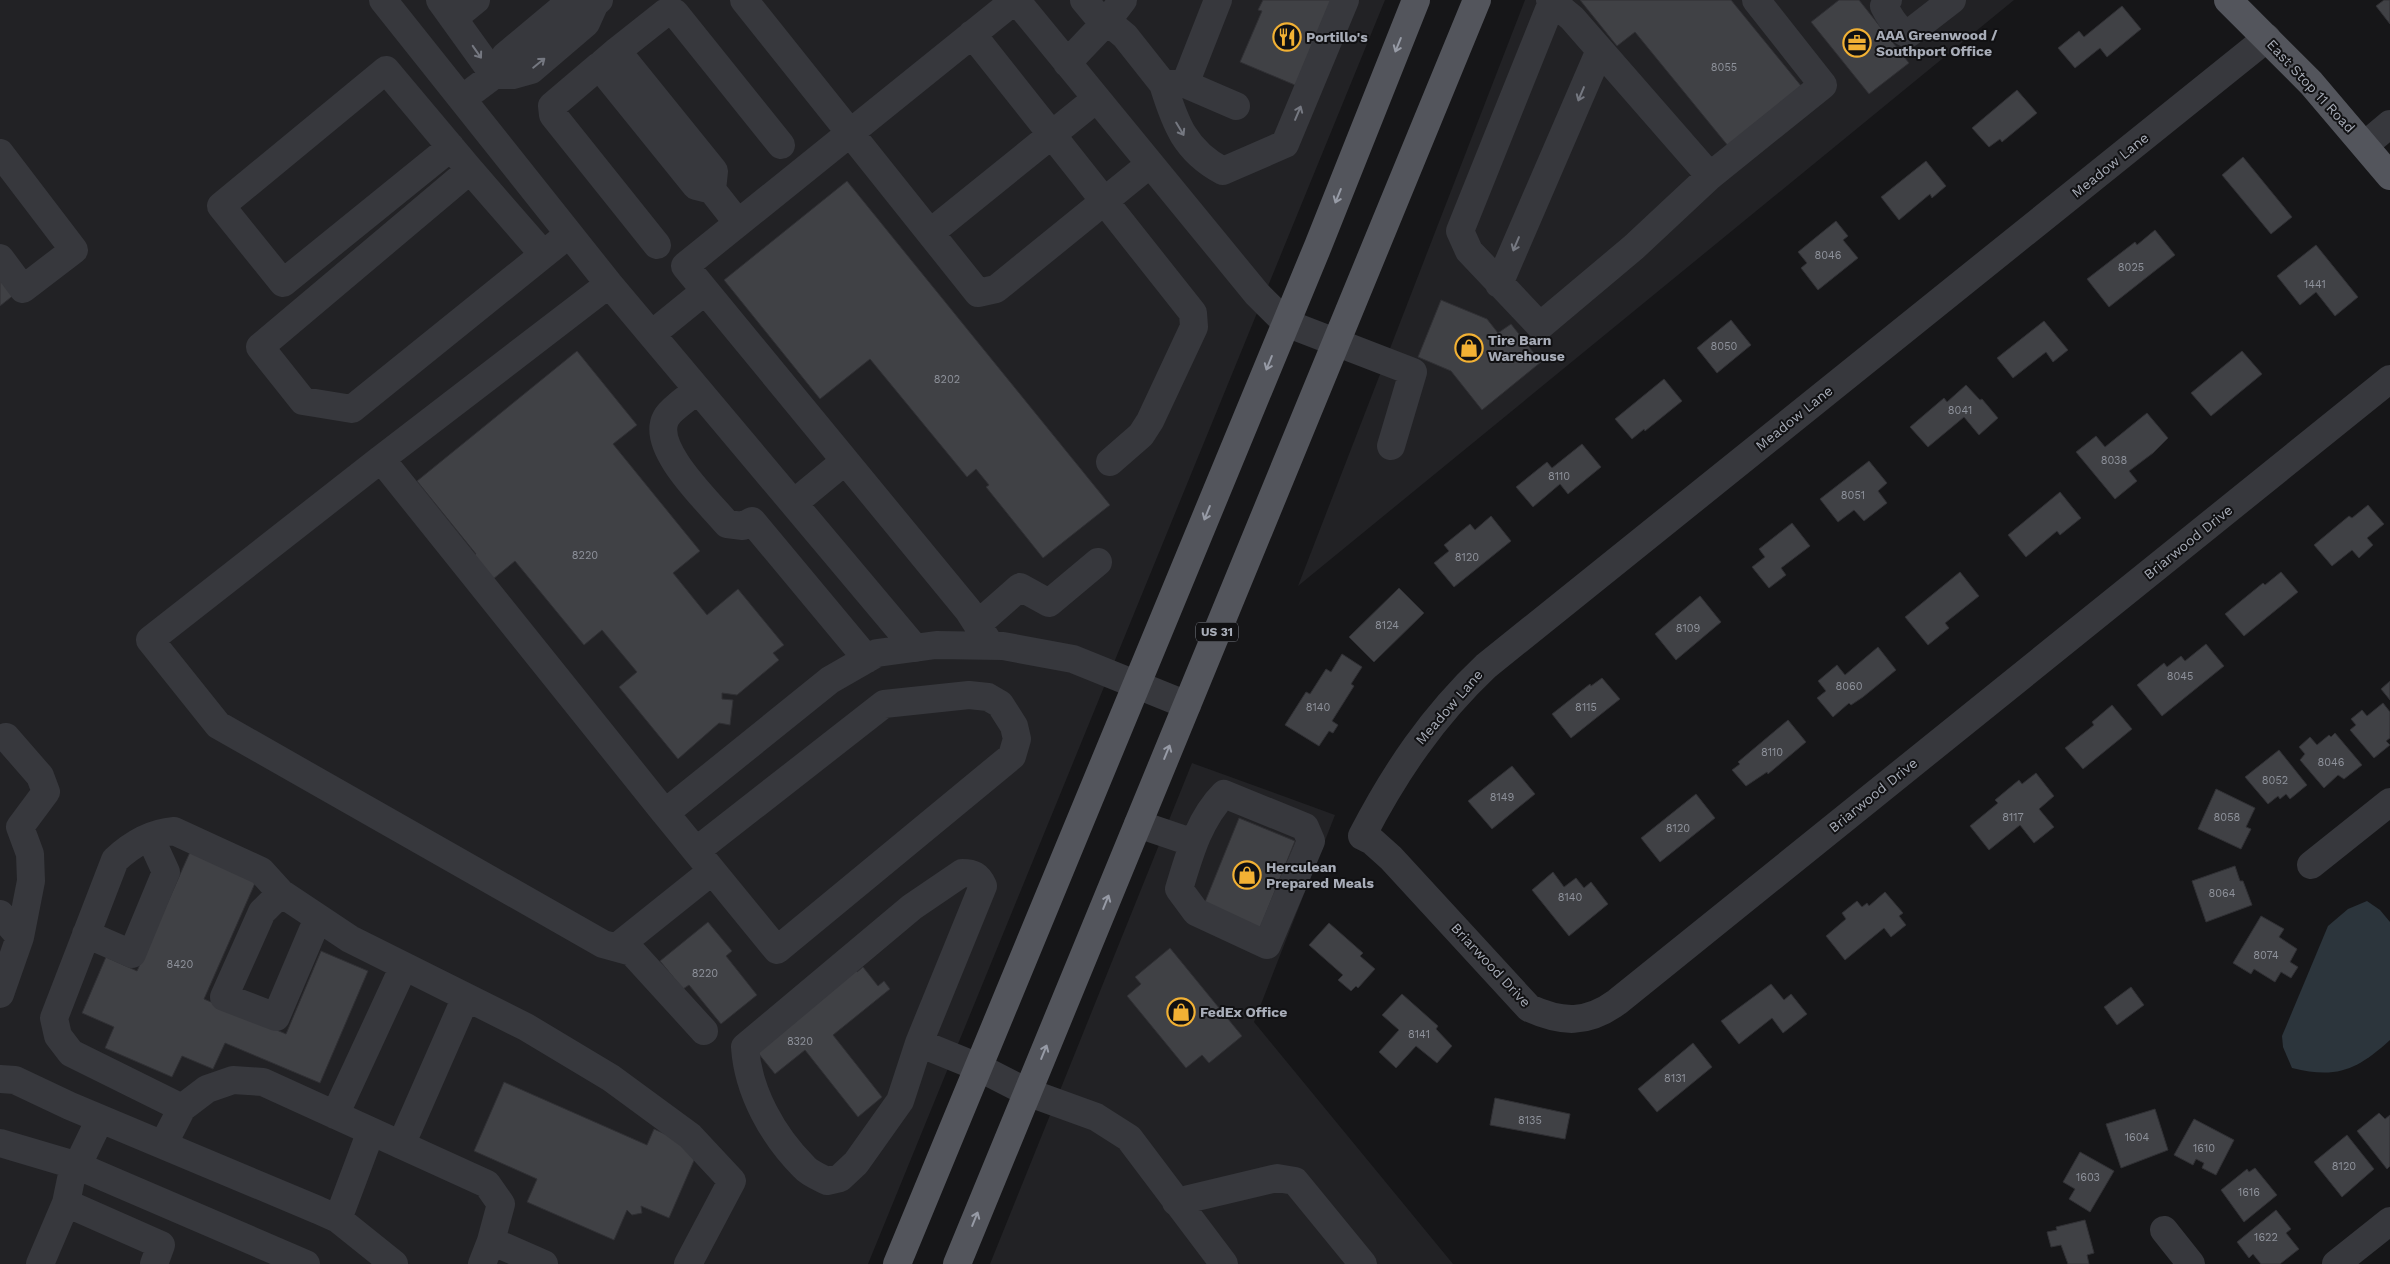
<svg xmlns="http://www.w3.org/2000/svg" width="2390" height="1264" font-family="'Work Sans',sans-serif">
<rect width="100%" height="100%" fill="#161618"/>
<path fill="#222225" d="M0,0h1385l-517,1264h-868z
M1525,0h489l-716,586z
M1192,763l143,52 -81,207 199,242h-463z"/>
<path fill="#2c353c" d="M2367,901l13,9 10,12v118c-33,30 -53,39 -98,28l-9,-21 -1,-11 46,-110 20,-17z"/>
<path fill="#404145" stroke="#303034" d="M1263,0h74l-35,88 -62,-26 22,-51 -4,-1z
M1580,0h151l71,87 -73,60 -94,-115 -18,14z
M1839,0h20l50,63 -40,31 -58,-72z
M2384,0h6v24l-14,-18z
M2122,6l19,23 -34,28 -7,-9 -25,20 -17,-20 21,-17 5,6z
M2017,90l20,23 -35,29 -2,-3 -11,8 -17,-19z
M2243,157l49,60 -21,17 -49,-59z
M1926,161l20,25 -14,12 -2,-4 -31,26 -18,-23z
M847,181l263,324 -67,53 -57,-71 3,-2 -13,-16 -9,8 -97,-118 -50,40 -96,-119z
M1836,221l12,15 -5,4 15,18 -40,32 -17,-22 6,-5 -9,-11z
M2155,230l20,25 -66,52 -22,-28 48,-37 2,3z
M2316,245l42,52 -23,19 -19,-24 -16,13 -23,-29z
M0,276l15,18 -15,12z
M1441,300l46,19 11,14 13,-9 30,38 -59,48 -31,-39 -33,-14z
M1731,320l20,25 -34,28 -20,-25z
M2044,321l24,29 -15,12 -7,-10 -33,26 -16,-20z
M577,351l60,74 -24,19 87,107 -27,22 34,42 31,-26 46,56 -11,8 6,7 -42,35 -15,-2v6l11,1 -3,25 -11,-2 -41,36 -59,-72 18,-15 -35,-42 -18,15 -69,-84 -23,19 -19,-24 3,-2 -59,-73z
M2242,351l20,23 -51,42 -20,-23z
M1664,379l18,22 -37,30 -1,-2 -12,10 -17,-20z
M1966,385l14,15 2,-1 16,19 -19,17 -15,-18 -36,30 -18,-20 34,-29 3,4z
M2147,413l21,25 -15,15 -24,18 8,10 -22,18 -39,-47 20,-16 9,11z
M1582,444l19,23 -33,27 -8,-10 -27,23 -17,-20 31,-25 5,6z
M1869,461l18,22 -9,8 9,12 -23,18 -10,-11 -16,12 -18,-23z
M2060,492l21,26 -21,17 -3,-4 -31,26 -18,-22z
M2368,505l16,19 -17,14 6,7 -14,13 -7,-8 -20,16 -18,-21 35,-29 3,2z
M1491,516l20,25 -57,46 -20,-24 15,-12 -5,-6 26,-21 5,6z
M1792,523l18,23 -29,22 5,7 -17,13 -17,-21 13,-10 -6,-8z
M1960,572l19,24 -34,27 4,5 -21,17 -23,-28z
M2281,572l17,20 -54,44 -19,-22 38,-31 2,2z
M1399,588l25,25 -50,49 -25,-25z
M1700,596l21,26 -45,38 -21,-26z
M2206,644l18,22 -62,50 -25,-31 27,-22 3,4 14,-11 4,5z
M1878,647l18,23 -33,27 -12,8 -2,-2 -16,14 -16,-19 9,-7 -8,-10 19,-16 8,10z
M1342,654l20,13 -11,17 3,2 -22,35 6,4 -5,8 -4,-2 -10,15 -34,-21 21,-33 4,2 16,-25 5,3z
M1602,678l18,21 -49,39 -19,-24 38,-30 1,2z
M2390,681v19l-9,-11z
M2383,703l7,9v26l-4,3 4,4 -16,13 -24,-28 6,-5 -5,-6 11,-9 5,6z
M2112,705l20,24 -49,40 -18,-21 29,-23 -2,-3z
M1788,720l18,22 -38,32 -1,-2 -21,14 -14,-16 8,-6 -2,-2z
M2335,733l27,32 -18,14 -6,-4 -14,13 -24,-28 5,-6 -6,-7 11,-10 7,8 12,-10 2,2z
M2279,750l28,35 -17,14 -4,-5 -6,5 -2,-3 -10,8 -23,-27z
M1512,766l23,28 -43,35 -24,-28z
M2036,773l18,23 -15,13 15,18 -20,16 -14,-18 -31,25 -19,-24 28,-23 -3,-3 24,-20 3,4z
M2216,789l39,19 -9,19 5,2 -10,20 -43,-20z
M1696,794l19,24 -55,44 -19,-24z
M1239,818l56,23 -36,90 -56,-24z
M190,852l66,29 -52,118 82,35 35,-83 47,20 -48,112 -95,-40 -12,26 -31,-13 -10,21 -67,-29 9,-21 -32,-14 24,-56 31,14z
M2235,866l5,15h3l9,24 -46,17 -14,-41z
M1553,872l11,15 12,-9 8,10 7,-6 17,22 -39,32 -37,-46z
M1885,892l18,21 -4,3 7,9 -15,12 -7,-9 -39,32 -19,-24 20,-17 -4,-6 15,-12 5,6 5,-4 2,3z
M2261,916l23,13 -5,8 18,12 -7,13 8,5 -7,11 -10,-6 -6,10 -21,-13 -3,5 -18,-11z
M708,922l24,29 -6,5 31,39 -36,29 -32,-39 -6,4 -23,-28z
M1329,923l34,30 -3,3 15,13 -17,19 -2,-2 -5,5 -13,-11 5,-5 -34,-30z
M1170,948l72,88 -33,27 -7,-8 -16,13 -59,-72 14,-12 -6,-7z
M854,967l3,5 6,-5 15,19 6,-5 6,8 -57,46 49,62 -24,20 -53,-67 -30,24 -21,-26z
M1771,984l13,16 7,-6 16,20 -24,19 -11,-15 -33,26 -18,-23z
M2131,987l13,18 -27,20 -13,-18z
M1402,994l36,32 -2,3 16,17 -15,17 -21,-17 -20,22 -17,-16 20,-22 -17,-15z
M1693,1043l19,24 -55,45 -19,-23z
M504,1082l143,63 7,-16 45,20 -30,69 -28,-12 1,7 -10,2 -5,-5 -13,30 -87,-38 10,-23 -63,-28z
M1495,1098l75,16 -5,25 -75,-14z
M2155,1109l13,41 -47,18 -15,-44z
M2379,1113l6,6 5,-4v51l-3,3 -30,-38z
M2194,1119l40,21 -18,35 -14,-7 2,-5 -8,-4 -3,6 -19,-10z
M2347,1135l27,34 -32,28 -28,-35z
M2080,1152l34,19 -24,41 -21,-13 6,-10 -12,-7z
M2255,1168l22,27 -33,27 -23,-32 26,-21 2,3z
M2276,1210l15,19 -5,4 13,16 -19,15h-19l-8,-10 -4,4 -12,-16z
M2085,1220l9,33 -7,2 2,9h-21l-7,-19 -10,2 -4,-15 10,-2 -1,-3z"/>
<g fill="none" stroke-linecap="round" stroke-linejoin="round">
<path stroke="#37383d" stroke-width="28" d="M383,0l226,284 306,364
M440,0l54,75
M744,0l234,293 18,-4 154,-125
M1016,0l241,294 29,29 127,49 -22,74
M1084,0l20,24
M1550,0l22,18 138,158 113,-91 -67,-85
M1888,0l-4,6c5,10 13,24 24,28l44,-34
M1552,2l-92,229 9,20 71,75 94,-79 76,-71
M454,18l22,-18
M1107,21l16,-21
M972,34l221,279 1,14 -44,94 -9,14 -31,27
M2267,38l-781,628c-53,50 -91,106 -124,170l10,5 19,17 138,150c33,15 58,16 88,-6l773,-623
M617,51l48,-38h10l106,132
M603,63l14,-12 97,120 -2,19
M1067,63l40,-42 18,15 38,48h22l51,22
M494,75h19l18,-5 55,-47 9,-20 4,-3
M1163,84c12,39 22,67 60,87l62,-27 60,-144
M1185,84l33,-84
M462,99l32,-24 11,-19 55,-46 15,-7h20
M2365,145l25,-21
M451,147l-168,136 -62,-77 165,-136 84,100
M0,153l74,97 -51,39 -23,-31
M930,233l166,-134
M657,245l-104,-130 -1,-9 47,-40 97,120 16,4 26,33
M543,254l-73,-84 -210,177 43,54 49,8 217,-175
M609,284l-228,175 284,354 165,-133 47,-27 59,-8 67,1 70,13 114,46
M1499,284l101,-234
M652,334l53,-43
M698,390c-8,6 -28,20 -32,28 -16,30 43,84 61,106l16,2 9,-5 115,138
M381,459l-231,181 68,85 385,219 29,8 72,79
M794,503l51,-42
M978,624l42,-37 29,16 49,-41
M991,646l-23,-36 -283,-344 330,-266
M6,737l34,39 6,16 -26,35 10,27 1,27 -11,56
M1224,794l81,33 6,14 -44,104 -71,-33 -17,-23c10,-33 20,-70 45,-95z
M665,813l112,137 235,-194 5,-17 -3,-13 -14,-22 -12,-7 -19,-2 -85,9 -188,147
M1138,824l56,19
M2311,865l79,-63
M962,873c11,0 16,2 21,13l-64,157 -19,58 -44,62 -16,15 -13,3c-8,-4 -18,-8 -23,-14 -31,-31 -56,-75 -59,-120l167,-140z
M281,893l-19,19 -38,85 52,20 42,-99
M0,914l20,23 -20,57
M86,934l46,20 34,-82 -16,-35
M617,947l95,-76
M919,1043l59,24 49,25 69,25 33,21 95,126
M0,1079l15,1 55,26 248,104 20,9 56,45
M182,1108l-111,-55 -13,-17 -4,-18 61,-158c17,-16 35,-27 59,-29l87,40 20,22 69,46 176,88 85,51 79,58 42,45 -44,83
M335,1115l69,-149
M0,1143l78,23 228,98
M163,1145l19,-37 25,-19 26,-9 30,2 224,102 14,20 -10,37
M401,1145l65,-148
M1176,1202l101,-24 18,3 68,83
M66,1203l95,42 -7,19
M338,1219l33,-88
M2164,1230l27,34
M40,1264l26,-61 5,-24 29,-60
M482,1264l9,-23 53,23
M2336,1264l54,-43"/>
<path stroke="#53555c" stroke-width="28" d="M2228,0l83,83 79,93
M897,1264l421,-1018 98,-246
M957,1264l520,-1264"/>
</g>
<defs><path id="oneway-shaft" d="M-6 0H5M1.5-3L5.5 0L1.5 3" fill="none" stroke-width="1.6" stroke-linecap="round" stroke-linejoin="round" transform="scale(1.25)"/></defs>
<g stroke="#979ba6">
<use href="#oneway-shaft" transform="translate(1398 45) rotate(112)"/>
<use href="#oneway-shaft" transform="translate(1338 196) rotate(112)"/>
<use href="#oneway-shaft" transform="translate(1269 363) rotate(112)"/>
<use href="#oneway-shaft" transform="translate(1207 513) rotate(112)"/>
<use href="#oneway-shaft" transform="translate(1167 752) rotate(-68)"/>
<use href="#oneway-shaft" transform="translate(1106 902) rotate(-68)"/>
<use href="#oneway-shaft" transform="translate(1044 1052) rotate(-68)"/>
<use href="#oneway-shaft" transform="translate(975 1219) rotate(-68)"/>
</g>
<g stroke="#757881">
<use href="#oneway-shaft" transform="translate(477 52) rotate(55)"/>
<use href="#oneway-shaft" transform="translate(539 63) rotate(-39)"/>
<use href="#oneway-shaft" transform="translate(1581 94) rotate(113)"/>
<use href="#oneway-shaft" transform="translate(1298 113) rotate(-67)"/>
<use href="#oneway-shaft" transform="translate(1180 129) rotate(59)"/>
<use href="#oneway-shaft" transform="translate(1516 244) rotate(113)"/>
</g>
<defs>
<g id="restaurant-ring" transform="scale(1.4375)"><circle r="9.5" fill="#111113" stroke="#f2b134" stroke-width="1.5"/><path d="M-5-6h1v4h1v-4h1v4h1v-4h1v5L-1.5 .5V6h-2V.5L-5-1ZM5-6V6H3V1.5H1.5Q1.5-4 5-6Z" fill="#f2b134"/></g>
<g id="office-ring" transform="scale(1.4375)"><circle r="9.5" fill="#111113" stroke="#f2b134" stroke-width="1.5"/><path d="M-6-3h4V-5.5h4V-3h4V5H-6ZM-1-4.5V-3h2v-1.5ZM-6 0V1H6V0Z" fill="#f2b134"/></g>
<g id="shop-ring" transform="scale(1.4375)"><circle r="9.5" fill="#111113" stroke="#f2b134" stroke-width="1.5"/><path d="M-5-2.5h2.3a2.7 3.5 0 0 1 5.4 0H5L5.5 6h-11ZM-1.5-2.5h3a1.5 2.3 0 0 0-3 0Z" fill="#f2b134"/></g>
</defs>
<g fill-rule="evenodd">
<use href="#restaurant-ring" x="1287" y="37"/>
<use href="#office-ring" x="1857" y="43"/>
<use href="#shop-ring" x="1469" y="348"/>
<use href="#shop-ring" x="1247" y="875"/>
<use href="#shop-ring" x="1181" y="1012"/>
</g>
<g text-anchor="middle" stroke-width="4" stroke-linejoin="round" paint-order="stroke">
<g font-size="11" fill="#8e929b">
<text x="1724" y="71">8055</text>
<text x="1828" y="259">8046</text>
<text x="2131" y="271">8025</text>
<text x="2315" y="288">1441</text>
<text x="1724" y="350">8050</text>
<text x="947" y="383">8202</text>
<text x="1960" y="414">8041</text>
<text x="2114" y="464">8038</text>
<text x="1559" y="480">8110</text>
<text x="1853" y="499">8051</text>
<text x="585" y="559">8220</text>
<text x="1467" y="561">8120</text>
<text x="1387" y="629">8124</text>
<text x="1688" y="632">8109</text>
<text x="2180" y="680">8045</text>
<text x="1849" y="690">8060</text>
<text x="1318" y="711">8140</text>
<text x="1586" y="711">8115</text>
<text x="1772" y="756">8110</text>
<text x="2331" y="766">8046</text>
<text x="2275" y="784">8052</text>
<text x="1502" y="801">8149</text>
<text x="2013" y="821">8117</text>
<text x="2227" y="821">8058</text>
<text x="1678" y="832">8120</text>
<text x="2222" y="897">8064</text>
<text x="1570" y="901">8140</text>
<text x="2266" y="959">8074</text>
<text x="180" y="968">8420</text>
<text x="705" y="977">8220</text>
<text x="1419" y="1038">8141</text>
<text x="800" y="1045">8320</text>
<text x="1675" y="1082">8131</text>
<text x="1530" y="1124">8135</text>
<text x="2137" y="1141">1604</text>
<text x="2204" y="1152">1610</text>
<text x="2344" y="1170">8120</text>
<text x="2088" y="1181">1603</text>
<text x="2249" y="1196">1616</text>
<text x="2266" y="1241">1622</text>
</g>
<rect fill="#111113" stroke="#7b7e86" stroke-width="1" x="1196" y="622.5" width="42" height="19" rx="4"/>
<g font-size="12" font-weight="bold" fill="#a8adb8">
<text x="1217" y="636">US 31</text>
</g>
<g font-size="14" font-weight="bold" fill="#a8adb8" stroke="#111113" text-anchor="start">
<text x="1876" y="40">AAA Greenwood /<tspan x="1876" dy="16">Southport Office</tspan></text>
<text x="1306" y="42">Portillo's</text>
<text x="1488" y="345">Tire Barn<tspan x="1488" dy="16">Warehouse</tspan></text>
<text x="1266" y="872">Herculean<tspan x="1266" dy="16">Prepared Meals</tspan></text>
<text x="1200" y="1017">FedEx Office</text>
</g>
<g font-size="14" fill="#a8adb8" stroke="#111113">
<text transform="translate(2311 86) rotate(47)" y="5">East Stop 11 Road</text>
<text transform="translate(2110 165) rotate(-39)" y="5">Meadow Lane</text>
<text transform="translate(1794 418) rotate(-39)" y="5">Meadow Lane</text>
<text transform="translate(2188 542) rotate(-39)" y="5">Briarwood Drive</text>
<text transform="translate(1449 707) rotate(-49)" y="5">Meadow Lane</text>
<text transform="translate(1873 795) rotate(-39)" y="5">Briarwood Drive</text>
<text transform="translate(1491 965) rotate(47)" y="5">Briarwood Drive</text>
</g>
</g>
</svg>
